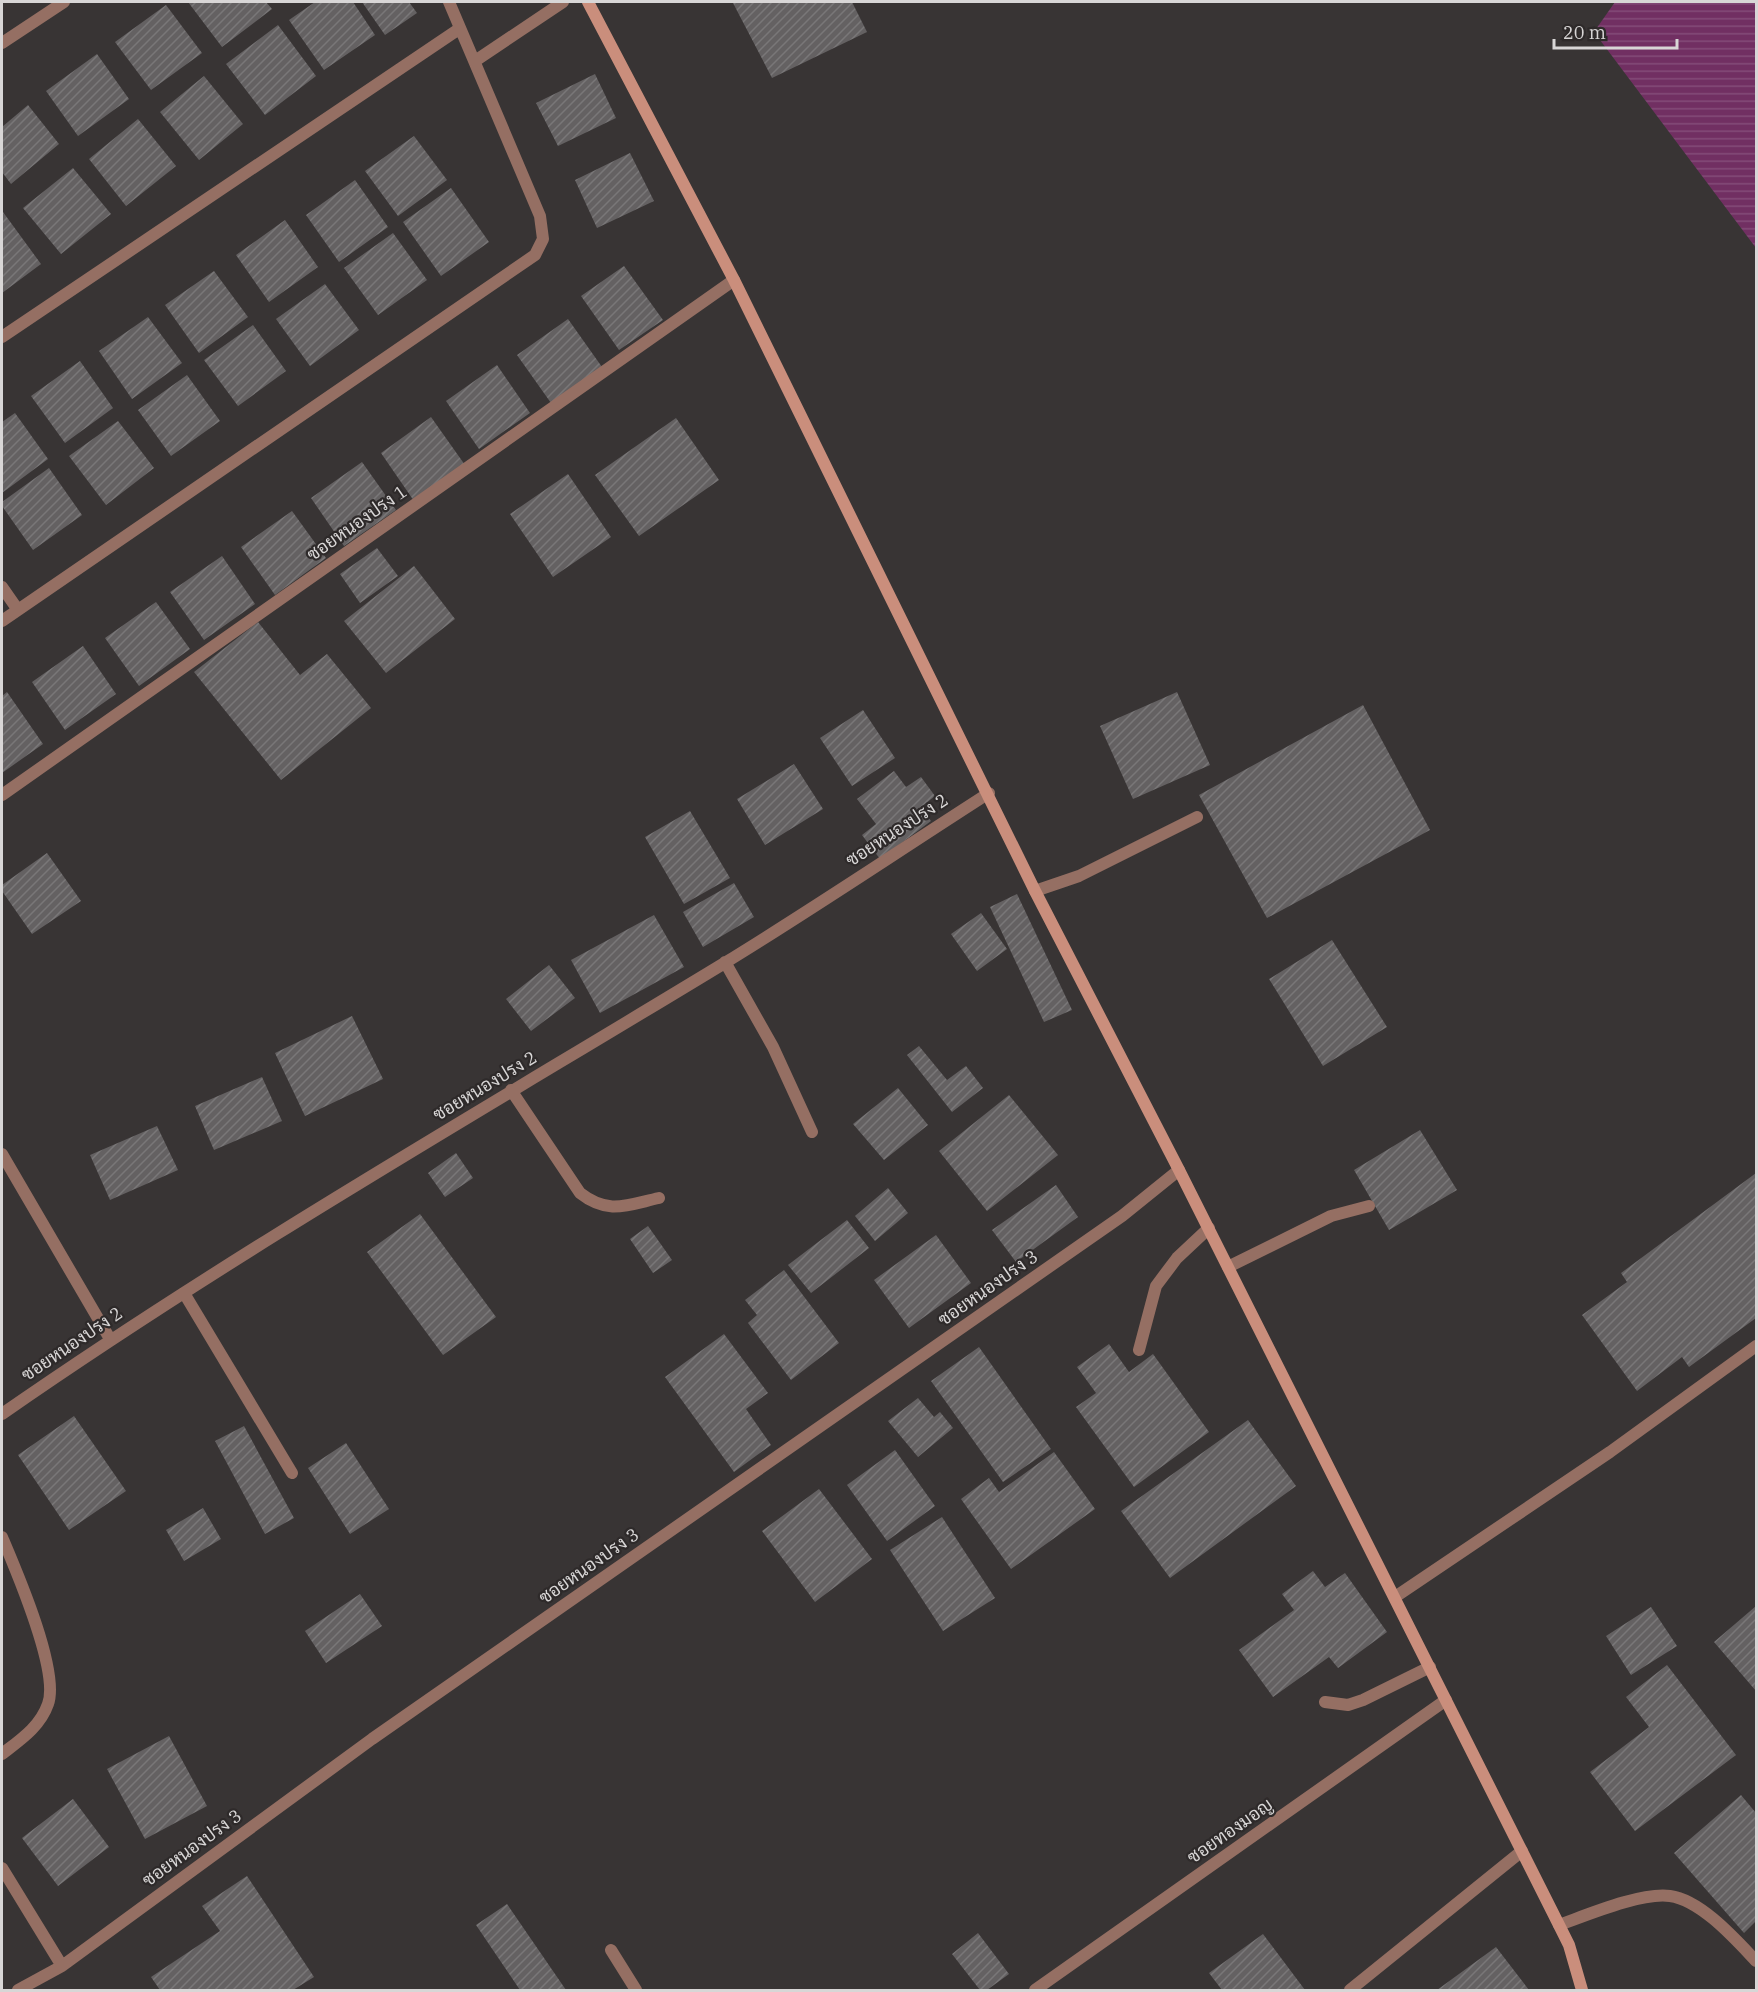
<svg xmlns="http://www.w3.org/2000/svg" width="1758" height="1992" font-family="'IBM Plex Serif',Sarabun,serif">
<defs>
<pattern id="water-rules" width="6" height="5" patternUnits="userSpaceOnUse" patternTransform="scale(1.5)"><rect width="6" height="5" fill="#712f62"/><path d="M0 2.5h6" fill="none" stroke="#844c78"/></pattern>
<pattern id="building-hatch" width="6" height="6" patternUnits="userSpaceOnUse" patternTransform="scale(1.5)"><rect width="6" height="6" fill="#646162"/><path d="M-1 1l2-2M0 6l6-6M5 7l2-2" fill="none" stroke="#797778"/></pattern>
</defs>
<rect width="100%" height="100%" fill="#383434"/>
<path fill="url(#water-rules)" d="M1615,2h141v246l-162,-216z"/>
<path fill="url(#building-hatch)" d="M188,2h78l6,7 -50,38z
M315,2h38l22,33 -51,35 -35,-50z
M362,2h47l8,11 -32,22z
M735,2h117l15,30 -95,46 -39,-75z
M166,5l36,48 -51,37 -36,-48z
M278,25l38,51 -51,39 -39,-51z
M97,54l32,45 -51,37 -32,-45z
M595,74l21,44 -58,28 -22,-43z
M204,76l39,48 -44,36 -39,-48z
M28,105l31,39 -48,40 -9,-12v-45z
M138,119l38,47 -50,40 -37,-47z
M414,136l33,44 -49,36 -33,-45z
M630,153l24,48 -57,27 -22,-48z
M73,168l38,46 -50,40 -38,-46z
M355,180l33,47 -49,35 -33,-47z
M451,188l38,54 -48,34 -38,-54z
M3,212l38,52 -39,29v-79z
M285,220l33,47 -49,35 -33,-47z
M393,233l34,47 -49,35 -34,-47z
M624,266l39,54 -44,30 -38,-54z
M214,271l34,46 -49,36 -34,-48z
M325,284l34,46 -49,36 -34,-47z
M148,317l34,46 -50,36 -33,-48z
M568,319l34,48 -51,36 -34,-48z
M253,325l33,46 -48,35 -34,-46z
M80,361l33,47 -48,35 -34,-47z
M497,365l33,48 -51,36 -33,-48z
M187,375l33,46 -49,35 -33,-46z
M15,413l33,46 -46,34v-71z
M431,417l34,48 -51,36 -33,-48z
M676,418l43,62 -80,56 -44,-61z
M118,421l36,47 -48,37 -37,-49z
M362,462l34,48 -52,36 -33,-48z
M49,468l33,47 -49,35 -31,-44v-4z
M568,474l43,63 -58,40 -43,-63z
M292,511l34,47 -51,37 -34,-48z
M377,548l21,28 -38,27 -20,-29z
M222,556l33,48 -51,36 -34,-48z
M414,566l41,53 -69,54 -42,-52z
M156,602l34,47 -51,37 -34,-48z
M258,622l42,53 27,-21 44,54 -90,72 -87,-108z
M83,646l33,48 -51,36 -33,-48z
M7,692l36,52 -41,29v-77z
M1177,692l33,73 -77,34 -33,-73z
M1363,705l67,125 -163,88 -68,-123z
M863,710l32,48 -43,28 -32,-48z
M794,764l29,45 -58,36 -28,-46z
M894,771l12,16 15,-10 14,19 -14,11 10,14 -51,38 -18,-24 14,-11 -19,-25z
M690,811l40,67 -46,26 -39,-67z
M47,853l34,48 -49,33 -30,-43v-6z
M734,883l20,34 -51,30 -20,-35z
M1017,894l55,116 -28,12 -54,-115z
M981,913l26,36 -30,22 -26,-37z
M654,915l30,52 -84,46 -29,-53z
M1332,940l55,87 -64,39 -54,-87z
M549,965l26,33 -44,33 -25,-32z
M352,1016l31,63 -78,37 -30,-63z
M919,1046l28,34 19,-14 17,22 -31,24 -45,-57z
M262,1077l20,44 -68,29 -19,-44z
M898,1088l30,37 -44,35 -31,-36z
M1009,1095l49,60 -71,56 -48,-60z
M157,1126l21,44 -68,30 -20,-45z
M1420,1130l37,60 -68,40 -35,-60z
M456,1153l17,25 -28,19 -17,-24z
M1756,1173v145l-67,49 -7,-10 -45,34 -55,-76 45,-33 -6,-9z
M1056,1185l22,32 -62,45 -24,-32z
M888,1188l20,25 -33,28 -20,-25z
M420,1214l76,103 -53,38 -76,-103z
M847,1220l22,28 -58,45 -23,-28z
M648,1226l24,34 -19,13 -23,-34z
M936,1235l35,48 -62,45 -35,-48z
M784,1270l55,73 -48,37 -43,-57 9,-8 -12,-15z
M724,1334l44,59 -22,16 25,36 -37,27 -69,-95z
M1109,1344l20,28 24,-18 56,78 -75,55 -58,-80 20,-14 -19,-26z
M979,1347l72,102 -48,33 -72,-101z
M918,1398l16,19 6,-5 13,16 -35,29 -30,-36z
M74,1416l52,75 -57,39 -51,-75z
M1248,1420l48,66 -126,92 -49,-67z
M244,1426l50,92 -29,16 -50,-93z
M346,1443l43,66 -39,25 -42,-66z
M895,1450l40,56 -48,35 -40,-56z
M1054,1452l41,57 -84,60 -50,-70 28,-21 10,14z
M819,1489l53,70 -57,43 -53,-71z
M203,1508l18,31 -37,22 -18,-31z
M942,1517l53,81 -52,33 -53,-81z
M1313,1571l12,16 20,-14 42,59 -49,36 -9,-11 -56,40 -34,-47 55,-40 -12,-16z
M360,1594l22,32 -56,37 -21,-32z
M1756,1606v85l-42,-49z
M1651,1607l26,39 -46,29 -25,-39z
M1667,1665l69,90 -101,76 -45,-59 59,-45 -23,-30z
M169,1736l38,70 -62,33 -38,-70z
M1741,1795l15,18v108l-12,12 -70,-80z
M73,1799l36,48 -51,39 -36,-48z
M247,1876l67,101 -21,13h-133l-9,-13 69,-46 -18,-25z
M507,1904l59,86h-46l-44,-65z
M978,1933l31,41 -22,16h-7l-28,-36z
M1263,1934l42,56h-83l-13,-17z
M1496,1947l33,43h-92z"/>
<g fill="none" stroke-linecap="round" stroke-linejoin="round">
<path stroke="#956f63" stroke-width="12" d="M1035,891l44,-15 118,-59
M1228,1267l103,-51 38,-10
M1139,1350l17,-64 21,-28 32,-30
M1395,1597l215,-145 146,-106
M1325,1702l23,3 15,-5 67,-33
M611,1950l25,40
M1350,1990l172,-139"/>
<path stroke="#956f63" stroke-width="12" d="M2,43l62,-41
M475,61l88,-59
M2,337l457,-308
M2,587l16,23
M2,621l533,-366 8,-16 -3,-23 -91,-214
M2,795l732,-515
M725,962l48,85 39,85
M511,1090l69,103c28,22 47,12 79,5
M2,1154l108,185
M184,1293l108,180
M2,1414c233,-162 479,-303 721,-450 90,-55 177,-114 266,-171
M2,1537c14,33 58,134 46,167 -8,23 -28,36 -46,50
M2,1868l60,98
M1559,1925c28,-10 82,-33 111,-29 31,4 66,44 86,65
M18,1990l44,-24 310,-227 750,-523 57,-46
M1035,1990l411,-290"/>
<path stroke="#ca8e7c" stroke-width="12" d="M588,2l146,278 301,611 144,279 380,755 10,20 13,45"/>
</g>
<g text-anchor="middle" stroke-width="4.5" stroke-linejoin="round" paint-order="stroke">
<g font-size="18" fill="#d8d6d6" stroke="#2e2a2a">
<text transform="translate(357 523) rotate(-35)" y="6">ซอยหนองปรง 1</text>
<text transform="translate(897 830) rotate(-33)" y="6">ซอยหนองปรง 2</text>
<text transform="translate(485 1086) rotate(-31)" y="6">ซอยหนองปรง 2</text>
<text transform="translate(988 1288) rotate(-35)" y="6">ซอยหนองปรง 3</text>
<text transform="translate(72 1344) rotate(-34)" y="6">ซอยหนองปรง 2</text>
<text transform="translate(589 1566) rotate(-35)" y="6">ซอยหนองปรง 3</text>
<text transform="translate(1230 1831) rotate(-35)" y="6">ซอยทองมอญ</text>
<text transform="translate(192 1848) rotate(-36)" y="6">ซอยหนองปรง 3</text>
</g>
</g>
<rect width="1758" height="1992" fill="none" stroke="#d8d6d6" stroke-width="6"/>
<path d="M1554 39v9h123v-9" fill="none" stroke="#d8d6d6" stroke-width="3"/>
<text x="1563" y="39" font-size="18" fill="#d8d6d6" stroke="#2e2a2a" stroke-width="4.5" paint-order="stroke">20 m</text>
</svg>
